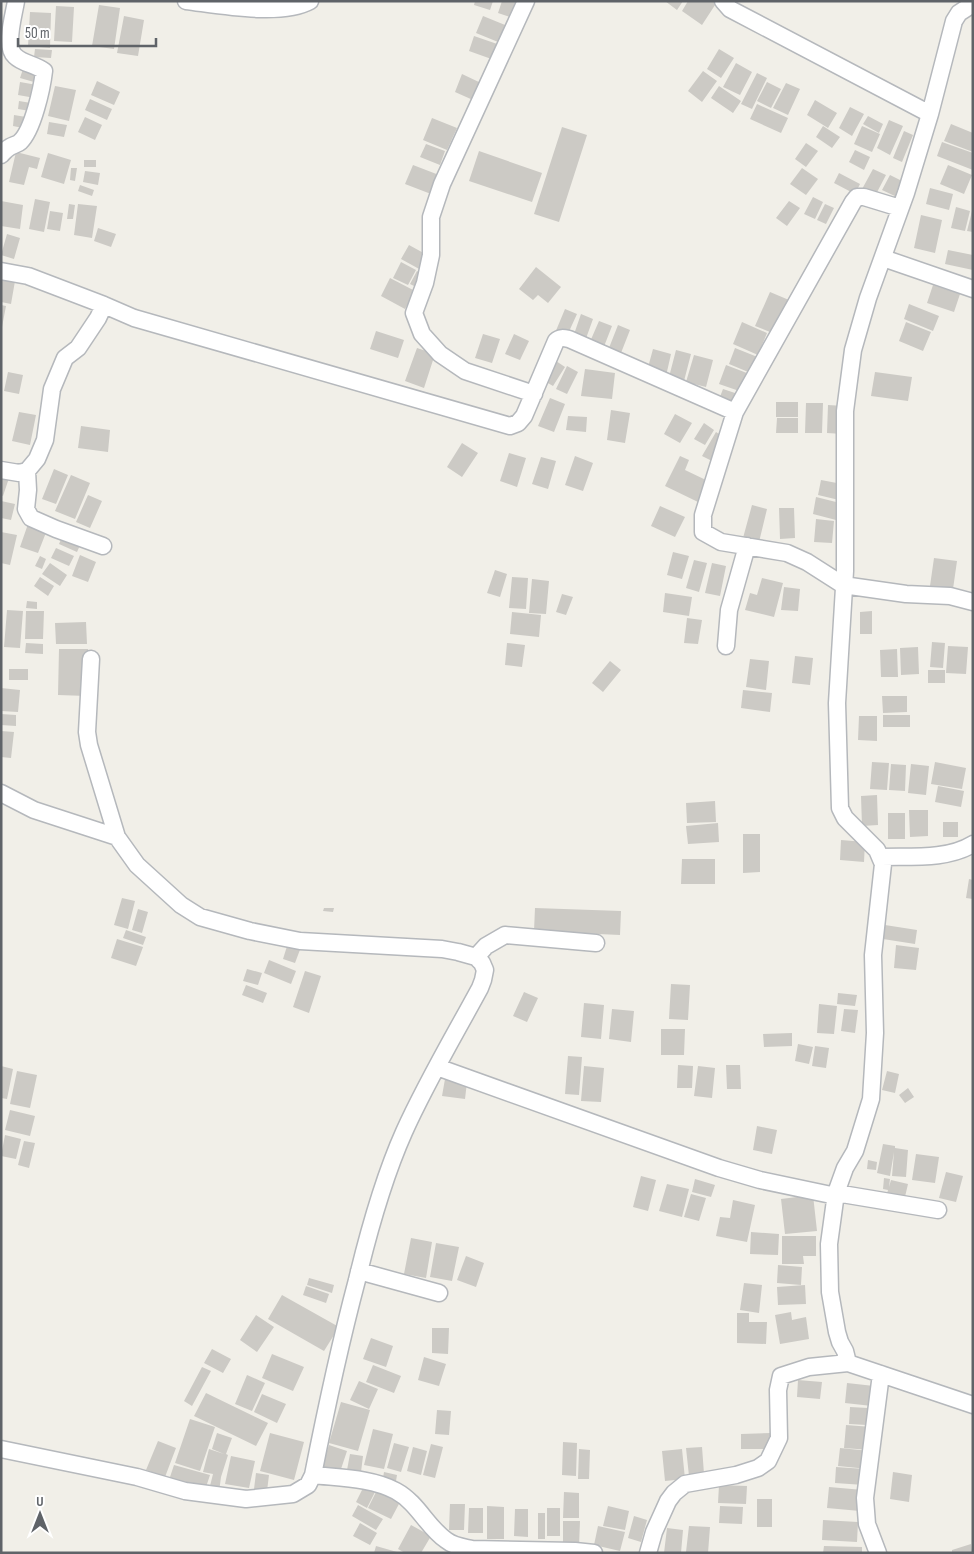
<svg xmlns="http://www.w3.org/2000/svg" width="974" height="1554" font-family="'Sofia Sans Condensed',sans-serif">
<rect width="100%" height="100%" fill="#f1efe8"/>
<path fill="#cccac5" d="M475,1h18l-3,9 -16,-5z
M502,1h19l-5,18 -18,-6z
M665,1h18l-6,9z
M688,1h27l2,1 -15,23 -20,-14z
M99,5l21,3 -6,41 -22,-3z
M56,6l18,1 -2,35 -18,-1z
M30,12l21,1 -1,35 -22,-2z
M124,16l20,4 -6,36 -21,-3z
M483,16l27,11 -7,17 -27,-11z
M474,36l29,10 -6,15 -28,-10z
M35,49l17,1 -1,8 -17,-1z
M719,49l15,9 -13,20 -14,-9z
M736,63l16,9 -12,23 -17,-8z
M24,66l14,4 -4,12 -14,-4z
M703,71l14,10 -15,21 -14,-11z
M757,73l10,5 -15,31 -11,-5z
M462,74l19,9 -8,17 -18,-8z
M97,81l23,11 -6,13 -23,-10z
M20,82l17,3 -2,13 -17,-3z
M767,82l14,7 -10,19 -14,-7z
M786,83l14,6 -12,26 -15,-7z
M55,86l21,4 -7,31 -21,-5z
M719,86l22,15 -8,12 -22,-15z
M90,99l22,10 -5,11 -22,-10z
M815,100l22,13 -9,15 -21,-13z
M19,101l12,2 -1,8 -12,-2z
M757,104l31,14 -7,15 -31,-14z
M850,107l14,7 -12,22 -13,-8z
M14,115l12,2 -3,11 -10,-2z
M868,116l15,8 -4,9 -16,-9z
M85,117l17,8 -7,15 -17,-8z
M432,118l25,10 -10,22 -24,-10z
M889,120l14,6 -13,29 -13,-7z
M49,122l18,3 -3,12 -17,-3z
M951,124l22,9v19l-29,-11z
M823,126l17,11 -8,11 -16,-11z
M862,126l18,8 -8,18 -18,-8z
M562,127l25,8 -28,87 -25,-8z
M904,131l9,4 -11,27 -9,-4z
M942,142l31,11v17l-36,-14z
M806,143l12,8 -12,16 -11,-8z
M426,144l19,7 -5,14 -20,-8z
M855,150l15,7 -6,13 -15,-8z
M479,151l63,22 -10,29 -63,-21z
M16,152l24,6 -3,11 -8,-2 -5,18 -15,-3z
M48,153l23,7 -7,24 -23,-7z
M84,160h12v7h-12z
M413,165l26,10 -8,19 -26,-10z
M948,165l24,10 -8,19 -24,-10z
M71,168h6l-2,13 -5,-1z
M802,168l16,11 -12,16 -16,-11z
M873,169l13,6 -12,23 -13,-7z
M85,171l15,2 -2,12 -15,-3z
M839,173l21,11 -5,10 -21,-11z
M890,175l16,8 -7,15 -17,-8z
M80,185l14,5 -2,6 -14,-5z
M930,188l23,6 -4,16 -23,-6z
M813,197l10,5 -8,17 -11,-5z
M35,199l15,3 -6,30 -15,-3z
M1,201l22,4 -3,24 -19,-3z
M789,201l11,7 -13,18 -11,-8z
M69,204l6,1 -2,14h-6z
M78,204l19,2 -5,32 -18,-3z
M825,204l9,4 -8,16 -9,-4z
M956,207l14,4 -5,20 -14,-3z
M50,211l13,2 -3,18 -13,-2z
M972,211h1v21l-6,-1z
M921,215l21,5 -7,33 -21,-5z
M98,228l18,6 -5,13 -17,-6z
M7,234l13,4 -6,21 -13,-4z
M409,245l20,11 -8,14 -20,-11z
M948,250l25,5v15l-28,-6z
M401,262l15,8 -8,15 -15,-7z
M536,267l25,20 -13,16 -10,-8 -5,5 -14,-11z
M417,271l7,4 -6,13 -8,-4z
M390,278l25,13 -10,18 -24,-13z
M1,279l14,2 -4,23 -10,-2z
M933,285l27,9 -6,18 -27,-9z
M770,292l19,8 -14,34 -20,-8z
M909,304l30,12 -6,15 -29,-12z
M1,305l5,1 -4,21h-1z
M565,309l12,5 -11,24 -11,-5z
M581,314l12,5 -9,25 -12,-4z
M599,321l13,5 -9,23 -14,-5z
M742,322l25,11 -9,22 -25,-11z
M906,322l25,10 -8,19 -24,-10z
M618,325l12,5 -11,28 -12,-5z
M376,331l28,9 -6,18 -28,-9z
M483,334l17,5 -8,24 -17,-5z
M514,334l15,7 -9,19 -15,-6z
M417,348l18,6 -11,34 -19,-7z
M735,348l25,10 -7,16 -24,-10z
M653,349l18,5 -5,22 -19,-5z
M676,350l15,4 -7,27 -15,-4z
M694,355l19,5 -7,27 -20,-5z
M553,359l12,8 -12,19 -12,-7z
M726,365l26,10 -7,18 -26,-9z
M567,366l11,6 -11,22 -11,-5z
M585,369l30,4 -3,26 -31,-3z
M8,372l15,3 -4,19 -15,-3z
M875,372l37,5 -4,24 -37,-5z
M723,389l18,6 -5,14 -18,-7z
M550,398l15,6 -11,28 -16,-6z
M776,402h22v15h-22z
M806,403h17l-1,30h-17z
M828,405l16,1 -1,28 -16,-1z
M611,410l19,3 -5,30 -18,-3z
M19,412l17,3 -6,30 -18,-4z
M675,414l17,9 -12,20 -16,-9z
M568,416l19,1 -1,15 -20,-2z
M777,418h21v15h-22z
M704,423l10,7 -9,15 -11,-6z
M81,426l29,4 -2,22 -30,-4z
M716,432l9,6 -11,24 -12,-6z
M462,443l16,10 -16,24 -15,-10z
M509,453l17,5 -9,29 -17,-6z
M575,456l18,7 -10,28 -18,-6z
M680,456l9,4 -4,10 23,11 -10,21 -33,-16z
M541,457l15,4 -8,28 -16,-5z
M54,469l14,6 -12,29 -14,-5z
M71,475l19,8 -15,36 -20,-8z
M1,476l8,2 -6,18 -2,-1z
M821,480l21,4 -3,16 -21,-5z
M88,495l14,6 -12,27 -14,-6z
M816,497l24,6 -4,17 -23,-6z
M1,501l14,3 -4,16 -10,-2z
M752,505l15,4 -8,33 -16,-4z
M660,506l25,11 -10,20 -24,-11z
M779,508h15l1,30 -15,1z
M816,519l18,2 -2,22 -18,-1z
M28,524l19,6 -9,23 -18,-6z
M1,532l16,3 -7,30 -9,-2z
M63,535l18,8 -4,9 -18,-8z
M56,548l18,8 -5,10 -18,-8z
M673,552l16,4 -7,23 -15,-4z
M80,555l16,7 -8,20 -16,-6z
M40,556l6,3 -4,10 -7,-3z
M934,558l23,3 -4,28 -23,-3z
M694,560l13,3 -8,29 -13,-4z
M50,563l17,12 -7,11 -18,-12z
M712,563l14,3 -6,30 -15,-3z
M495,570l12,4 -7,23 -13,-4z
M40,577l14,9 -6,10 -14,-10z
M512,577l16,1 -2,31 -17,-1z
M762,578l21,5 -9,34 -29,-7 5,-17 7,2z
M532,579l17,2 -3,33 -17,-1z
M784,587l16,2 -2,22 -17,-1z
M665,593l27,4 -3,19 -26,-4z
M562,594l11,3 -7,18 -10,-3z
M27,601l10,1v7l-11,-1z
M7,610l16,1 -3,37 -16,-1z
M26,611h18l-1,28h-18z
M872,611v23h-12v-22z
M512,612l29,3 -2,22 -29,-3z
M687,618l15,2 -4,24 -14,-1z
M86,622l1,22h-31l-1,-21z
M932,642l13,1 -2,25 -13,-1z
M26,643l17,1v10l-18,-1z
M507,643l18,2 -3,22 -17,-2z
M948,646l20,1 -2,27 -20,-1z
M918,647l1,27 -18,1 -1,-27z
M59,649h29l-1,47 -29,-1z
M897,649l1,28h-17l-1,-27z
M795,656l18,2 -3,27 -18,-2z
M750,659l19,2 -3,29 -20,-3z
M610,661l11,9 -18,22 -11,-9z
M9,669h19v11h-19z
M928,670h17v13h-17z
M1,688l19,2 -2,22 -17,-1z
M743,690l29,3 -2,19 -29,-4z
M882,696h25v16l-24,1z
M1,714l15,1v11l-15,-1z
M883,715h27v12h-27z
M859,716h18v25l-19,-1z
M1,731l13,1 -3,26 -10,-1z
M872,762l17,1 -2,27 -17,-1z
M935,762l31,6 -4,21 -31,-5z
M891,764l15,1 -1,26 -16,-1z
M911,764l18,2 -3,29 -18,-2z
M938,786l26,5 -3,16 -26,-5z
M877,795l1,30 -16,1 -1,-30z
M715,801l1,21 -29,1 -1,-20z
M909,810h19v26l-18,1z
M888,813h17v26h-17z
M943,822h15v15h-15z
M718,823l1,19 -31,2 -2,-18z
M743,834h17v38l-17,1z
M841,840l24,2 -1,20 -24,-2z
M682,859h33v25h-34z
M969,879l4,1v19l-7,-1z
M122,898l13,3 -7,28 -14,-4z
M324,908h10l-1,4 -10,-1z
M535,908l86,3 -1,24 -86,-4z
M138,909l10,3 -6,21 -10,-3z
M885,925l32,5 -2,14 -32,-5z
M126,930l20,7 -3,8 -20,-7z
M117,939l26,8 -7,19 -25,-8z
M288,943l13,4 -6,16 -12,-4z
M896,945l23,3 -3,22 -22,-2z
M269,960l27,11 -5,13 -27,-11z
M247,969l15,4 -4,12 -15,-4z
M305,971l16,5 -12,37 -16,-6z
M671,984l19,1 -2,35 -19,-1z
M246,985l21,8 -4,10 -21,-8z
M524,992l14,6 -11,24 -14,-6z
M838,993l19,2 -2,11 -18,-2z
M584,1003l20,2 -3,34 -20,-2z
M819,1004l18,2 -3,28 -17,-1z
M612,1009l22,2 -3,31 -22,-3z
M844,1009l14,1 -3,23 -14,-2z
M661,1029h24l-1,26h-23z
M792,1033v13l-28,1 -1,-13z
M798,1044l15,3 -4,17 -14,-3z
M815,1046l14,2 -3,20 -14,-2z
M568,1056l14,1 -3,38 -14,-1z
M678,1065l15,1 -1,22h-15z
M726,1065h14l1,24h-14z
M1,1066l12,3 -6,30 -6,-1z
M584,1066l20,2 -3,34 -20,-1z
M698,1066l17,2 -3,30 -18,-2z
M17,1071l20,4 -7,33 -20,-4z
M887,1071l12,3 -4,19 -13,-3z
M445,1079l22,3 -2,17 -23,-3z
M908,1088l6,9 -9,6 -6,-8z
M10,1110l25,6 -5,20 -25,-6z
M757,1126l20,4 -5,24 -19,-4z
M5,1135l16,4 -5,20 -15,-3z
M24,1141l11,2 -6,25 -11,-3z
M883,1144l12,2v2l13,2 -2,27 -14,-1 2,-24 -4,24 -13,-3z
M916,1154l23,3 -4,26 -23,-3z
M868,1160l9,2 -1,8 -9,-1z
M946,1172l17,4 -7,26 -17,-4z
M641,1176l15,4 -8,31 -15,-4z
M884,1178l6,1 -1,8 2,-7 17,4 -4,17 -18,-4 2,-7 -5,-1z
M695,1179l20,6 -4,12 -19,-5z
M667,1184l22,5 -7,28 -23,-6z
M691,1194l15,4 -7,23 -15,-4z
M813,1195l4,36 -32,3 -4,-35z
M733,1200l22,5 -8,37 -31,-6 4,-19 10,1z
M751,1232l28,2 -1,21 -28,-1z
M782,1236h34v20h-13l1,8h-22z
M411,1238l21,4 -6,36 -22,-4z
M436,1243l23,4 -7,34 -22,-4z
M466,1256l18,7 -8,24 -19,-7z
M778,1265l24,2 -1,18 -24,-2z
M309,1278l25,7 -2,8 -25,-8z
M744,1283l18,2 -3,28 -19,-3z
M805,1285l1,19 -28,1 -1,-18z
M306,1286l23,8 -3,9 -23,-8z
M282,1295l57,32 -15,24 -56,-32z
M791,1312l1,8 14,-3 3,22 -29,5 -5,-29z
M737,1313h12v9h18l-1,22 -29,-1z
M256,1315l18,12 -17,25 -17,-12z
M432,1328h17l-1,26 -16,-1z
M371,1338l22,8 -7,21 -23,-8z
M212,1349l19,10 -8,14 -19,-10z
M272,1354l32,13 -11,24 -31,-13z
M424,1357l22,7 -7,22 -21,-6z
M373,1365l28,11 -7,17 -28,-11z
M202,1367l9,4 -19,35 -8,-5z
M247,1375l18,8 -13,28 -17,-7z
M798,1380l24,2 -2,17 -23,-2z
M359,1381l19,8 -9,20 -19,-9z
M847,1383l27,3 -2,20 -27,-3z
M206,1393l62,30 -12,23 -62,-30z
M262,1394l24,10 -9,19 -23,-11z
M341,1402l29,8 -12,41 -29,-8z
M850,1407l18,1 -1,17 -18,-1z
M437,1410l14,1 -2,24 -14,-1z
M190,1419l25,8 -15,44 -25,-8z
M846,1425l26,2 -2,23 -26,-2z
M373,1429l20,5 -9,35 -20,-4z
M217,1433l15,5 -6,16 2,1 -7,22 -2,15 -10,-2 4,-16 -10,-2 6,-23 15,5 -12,-5z
M270,1433l34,9 -10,38 -34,-9z
M772,1433l1,16h-32v-15z
M158,1441l18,7 -11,29 -19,-7z
M563,1442l14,1 -1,33 -14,-1z
M394,1443l15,4 -8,25 -14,-4z
M431,1444l12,3 -8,31 -12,-3z
M329,1445l18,6 -8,24 -18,-6z
M413,1447l14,4 -6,24 -14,-4z
M702,1447l2,27 -15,2 -3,-28z
M840,1448l30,3 -2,18 -30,-3z
M579,1449l11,1 -1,29h-11z
M682,1449l3,30 -20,2 -3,-30z
M350,1454l13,2 -2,16 -14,-2z
M231,1456l24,5 -6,27 -24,-4z
M174,1465l36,10 -5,15 -36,-10z
M836,1467l29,2 -1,16 -29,-2z
M384,1472l13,3 -2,12 -13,-3z
M893,1472l19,3 -3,27 -19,-3z
M256,1473l13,2 -2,16 -13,-2z
M719,1485l28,1 -1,18 -28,-1z
M364,1486l11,6 -8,16 -11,-6z
M829,1487l34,3 -3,21 -33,-3z
M377,1490l23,12 -9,17 -23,-11z
M564,1492l15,1v25h-16z
M757,1499h15v28h-15z
M450,1504h15l-1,26h-15z
M358,1505l25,14 -7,11 -24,-14z
M487,1506l17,1v32h-17z
M608,1506l21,5 -4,19 -22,-4z
M720,1506l23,1 -1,17 -23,-1z
M469,1508h14v25h-15z
M547,1508h13v28h-13z
M515,1509h13v28l-14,-1z
M538,1513h7v26h-7z
M634,1516l13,4 -6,22 -13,-4z
M823,1520l35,2 -1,20 -35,-2z
M563,1521h17l-1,26h-16z
M360,1523l17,10 -7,12 -17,-9z
M411,1525l20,11 -10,17h-16l-7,-4z
M598,1526l27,6 -5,19 -26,-6z
M689,1526l21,1 -2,26 -22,-1z
M667,1528l16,2 -2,23h-17z
M971,1544l1,9h-20v-3z
M376,1546l21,6v1h-23z
M824,1546l38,1v6h-39z"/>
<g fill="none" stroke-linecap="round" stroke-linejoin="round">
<g stroke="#b5b8bc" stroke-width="19">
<path id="street" d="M186,1c33,4 95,16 124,0
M526,1l-84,183 -11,33v38l-6,28 -11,30 8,21 18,20 25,17 69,23
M723,1l7,8 200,105
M973,4l-14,9 -5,8 -24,93 -24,79 -38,105 -15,52 -8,61v160l-8,132 3,105 5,10 32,32 6,14 -10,91 2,78 -4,66 -16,52 -10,17 -9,25 -7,51 1,48 7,40 3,10 5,9 3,12 125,42
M1,155c3,-3 5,-6 9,-8 3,-2 8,-3 10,-5 13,-12 22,-54 24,-71 -9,-7 -21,-7 -29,-15 -11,-10 -1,-41 1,-55
M900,208l-36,-11h-7l-4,5 -118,210 -32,103v17l18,10 66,11 20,9 36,23 63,9 44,2 23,6
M883,258l90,31
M1,271l27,5 76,29
M1,470l18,3 8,-2 10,-12 8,-19 7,-51 13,-31 13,-10 20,-30 6,-13 30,13 376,108 8,-3 6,-7 32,-75c4,-4 8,-3 13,-2l166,73
M27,471l1,19 -2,19 5,9 25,11 47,17
M726,646l3,-36 18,-64
M91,659l-4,73 2,13 28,92
M1,793l33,17 83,27 20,28 44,40 19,12 50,14 50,10 142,8 16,3 18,5 6,6 3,7 -2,10 -3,8c-26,48 -54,95 -76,144 -21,47 -35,98 -47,148 -17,64 -31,129 -44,195l-5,10 -15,9 -47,5 -61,-8 -48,-14 -136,-28
M881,857c29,-1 66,3 92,-13
M476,957l10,-11 19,-11 91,8
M437,1067l282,101 41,12 76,16
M836,1193l102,17
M359,1271l80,22
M313,1475c27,3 59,3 83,16 22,12 31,36 50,49 7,6 17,7 26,9l103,2 19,2
M648,1553l6,-21 14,-31 6,-8 11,-9 51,-9 22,-7 10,-7 11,-23 -1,-48 3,-14 28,-9 39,-4
M878,1553l-11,-29 -2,-26 16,-124"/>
</g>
<use href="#street" stroke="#fff" stroke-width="16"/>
</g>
<rect width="974" height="1554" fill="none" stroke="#5f6368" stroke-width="5"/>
<g transform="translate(40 1514)" stroke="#ffffff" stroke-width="4" paint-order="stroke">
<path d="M0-4L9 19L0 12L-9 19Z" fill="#5f6368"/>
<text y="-8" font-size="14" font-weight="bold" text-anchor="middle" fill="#5f6368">U</text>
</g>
<path d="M18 38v8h138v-8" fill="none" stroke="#5f6368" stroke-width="2.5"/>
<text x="25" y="38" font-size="15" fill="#5f6368" stroke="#ffffff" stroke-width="4" paint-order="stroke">50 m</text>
</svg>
